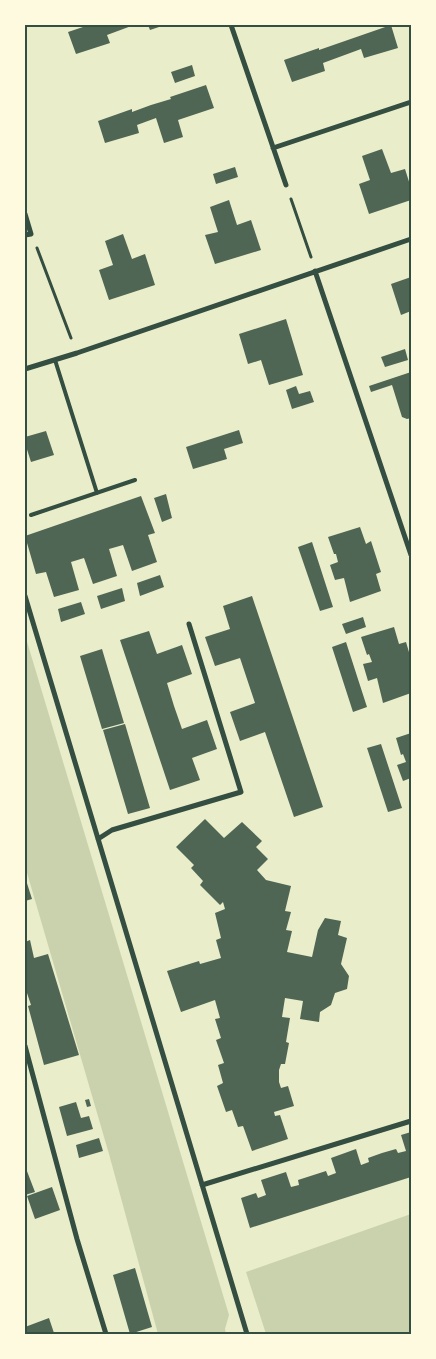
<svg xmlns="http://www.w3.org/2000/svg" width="436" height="1359" font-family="'Source Serif 4',serif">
<rect width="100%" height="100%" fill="#e9edc9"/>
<path fill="#cad2ad" d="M25,635l204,680 -4,14 1,5h-68l-49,-180 -84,-288z
M411,1214v120h-145l-20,-62z"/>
<path fill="#4f6655" d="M89,25h45l-27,10 3,8 -34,11 -8,-22z
M148,25h17l-15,5z
M391,25l7,23 -34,10 -3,-9 -38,14 2,8 -33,11 -8,-22 35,-12v2z
M192,65l3,11 -20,7 -4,-11z
M206,85l8,23 -36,12 5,17 -19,6 -8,-25 -19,7 2,8 -34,10 -7,-22 34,-12v3l19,-7 20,-6 -1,-2z
M382,149l9,24 14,-4 6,19v12l-42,14 -10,-30 11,-4 -8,-24z
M235,167l3,10 -22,7 -3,-10z
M229,200l8,25 14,-5 10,30 -46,14 -10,-29 13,-3 -8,-25z
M123,234l9,25 13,-5 10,31 -46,15 -10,-30 14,-5 -8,-24z
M411,277v34l-10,4 -10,-31z
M286,319l17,56 -34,10 -8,-25 -13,4 -9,-30z
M405,349l3,11 -23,7 -4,-10z
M411,372v46l-4,1 -5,-2 -10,-32 -21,7 -2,-6z
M296,386l3,8 11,-3 4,11 -22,7 -6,-19z
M239,430l4,13 -19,6 3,10 -34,10 -7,-22z
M46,431l8,24 -23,7 -6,-19v-6z
M166,494l6,24 -10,4 -8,-24z
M141,496l14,37 -7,2 9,27 -25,9 -9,-26 -14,4 8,27 -24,8 -9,-26 -13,4 8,28 -25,7 -8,-25 -10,2 -11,-38z
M360,527l6,17 5,-3 10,31 -5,2 5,17 -31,11 -6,-24 -9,2 -5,-15 8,-3 -2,-8h-2l-6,-17z
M312,542l21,65 -13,4 -22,-64z
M160,575l4,12 -24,9 -3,-13z
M122,588l3,13 -24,8 -4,-13z
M252,596l71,211 -29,10 -29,-85 -25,9 -10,-29 25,-9 -15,-45 -25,8 -10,-29 25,-8 -7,-23z
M81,602l4,12 -24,8 -3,-13z
M363,617l3,10 -20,7 -4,-10z
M394,627l5,17 7,-2 5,17v15h-1l1,4v15l-28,10 -6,-25 -9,3 -5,-17 9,-2 -3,-8 -2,1 -6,-18z
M149,631l8,23 25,-9 10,29 -25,9 7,23 8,23 25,-9 10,29 -25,9 8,22 -30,10 -50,-150z
M346,642l21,65 -14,5 -21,-65z
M102,649l22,74 -22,6 -22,-73z
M125,724l25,84 -22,6 -25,-84z
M411,733v45l-8,3 -6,-16 9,-3 -3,-8 -2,1 -5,-17z
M381,744l21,64 -14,4 -21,-64z
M205,819l19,19 18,-16 20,19 -6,6 12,12 -11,11 9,10 25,6 -6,25 6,1 -5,18 6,1 -5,21 25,5 6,-27 7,-12 16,3 -3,14 9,3 -6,26 8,12 -2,13 -12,4 -4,12 -11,7 -1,10 -19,-3 3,-18 -18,-3 -3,19 8,1 -4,24 3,1 -4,21h-4l-2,6v12l2,6 7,-2 6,20 -20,6 1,4 5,-1 8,24 -36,12 -9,-25 -5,1 -6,-17 -6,2 -9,-26 6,-3 -5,-18 6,-2 -8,-23 5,-2 -6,-19 5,-1 -5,-18 -34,12 -14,-41 32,-10 1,3 21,-6 -5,-18 5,-2 -6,-25 10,-4 -2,-7 -3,3 -20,-20 3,-4 -12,-13 3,-3 -18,-18z
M25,877l7,22 -7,2z
M30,940l4,18 14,-4 31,101 -35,10 -16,-59 3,-1 -6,-18v-45z
M89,1099l2,7 -4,1 -2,-7z
M76,1102l5,16 8,-2 4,13 -26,7 -8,-29z
M411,1132v45l-161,51 -9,-30 15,-5 2,5 8,-3 -5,-15 25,-8 5,15 8,-2 -1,-5 28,-9 2,5 8,-3 -5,-15 25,-9 5,16 8,-3 -1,-4 14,-5 14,-4 2,4 8,-2 -5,-16z
M99,1138l4,13 -24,7 -3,-13z
M25,1166l10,26 -10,3z
M52,1187l8,23 -25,9 -8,-23z
M135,1268l17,59 -22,7 -17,-59z
M49,1318l5,15 -3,1h-26v-7z"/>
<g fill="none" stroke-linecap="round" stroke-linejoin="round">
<path stroke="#344e41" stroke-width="3" d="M291,199l20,58
M37,248l34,90"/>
<path stroke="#344e41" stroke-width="4" d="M55,360l42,133
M31,515l104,-35"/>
<path stroke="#344e41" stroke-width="5" d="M231,25l55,160
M273,148l138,-46
M25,214l6,20 -6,1
M315,271l96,284
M25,369l52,-16 334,-114
M25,596l222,738
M98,839l14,-9 129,-38 -52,-168
M25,1046l52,193 29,95
M202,1185l209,-64"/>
</g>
<rect width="436" height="1359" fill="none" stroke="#fefae0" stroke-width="52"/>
<rect x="26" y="26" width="384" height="1307" fill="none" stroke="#344e41" stroke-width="2"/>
</svg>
